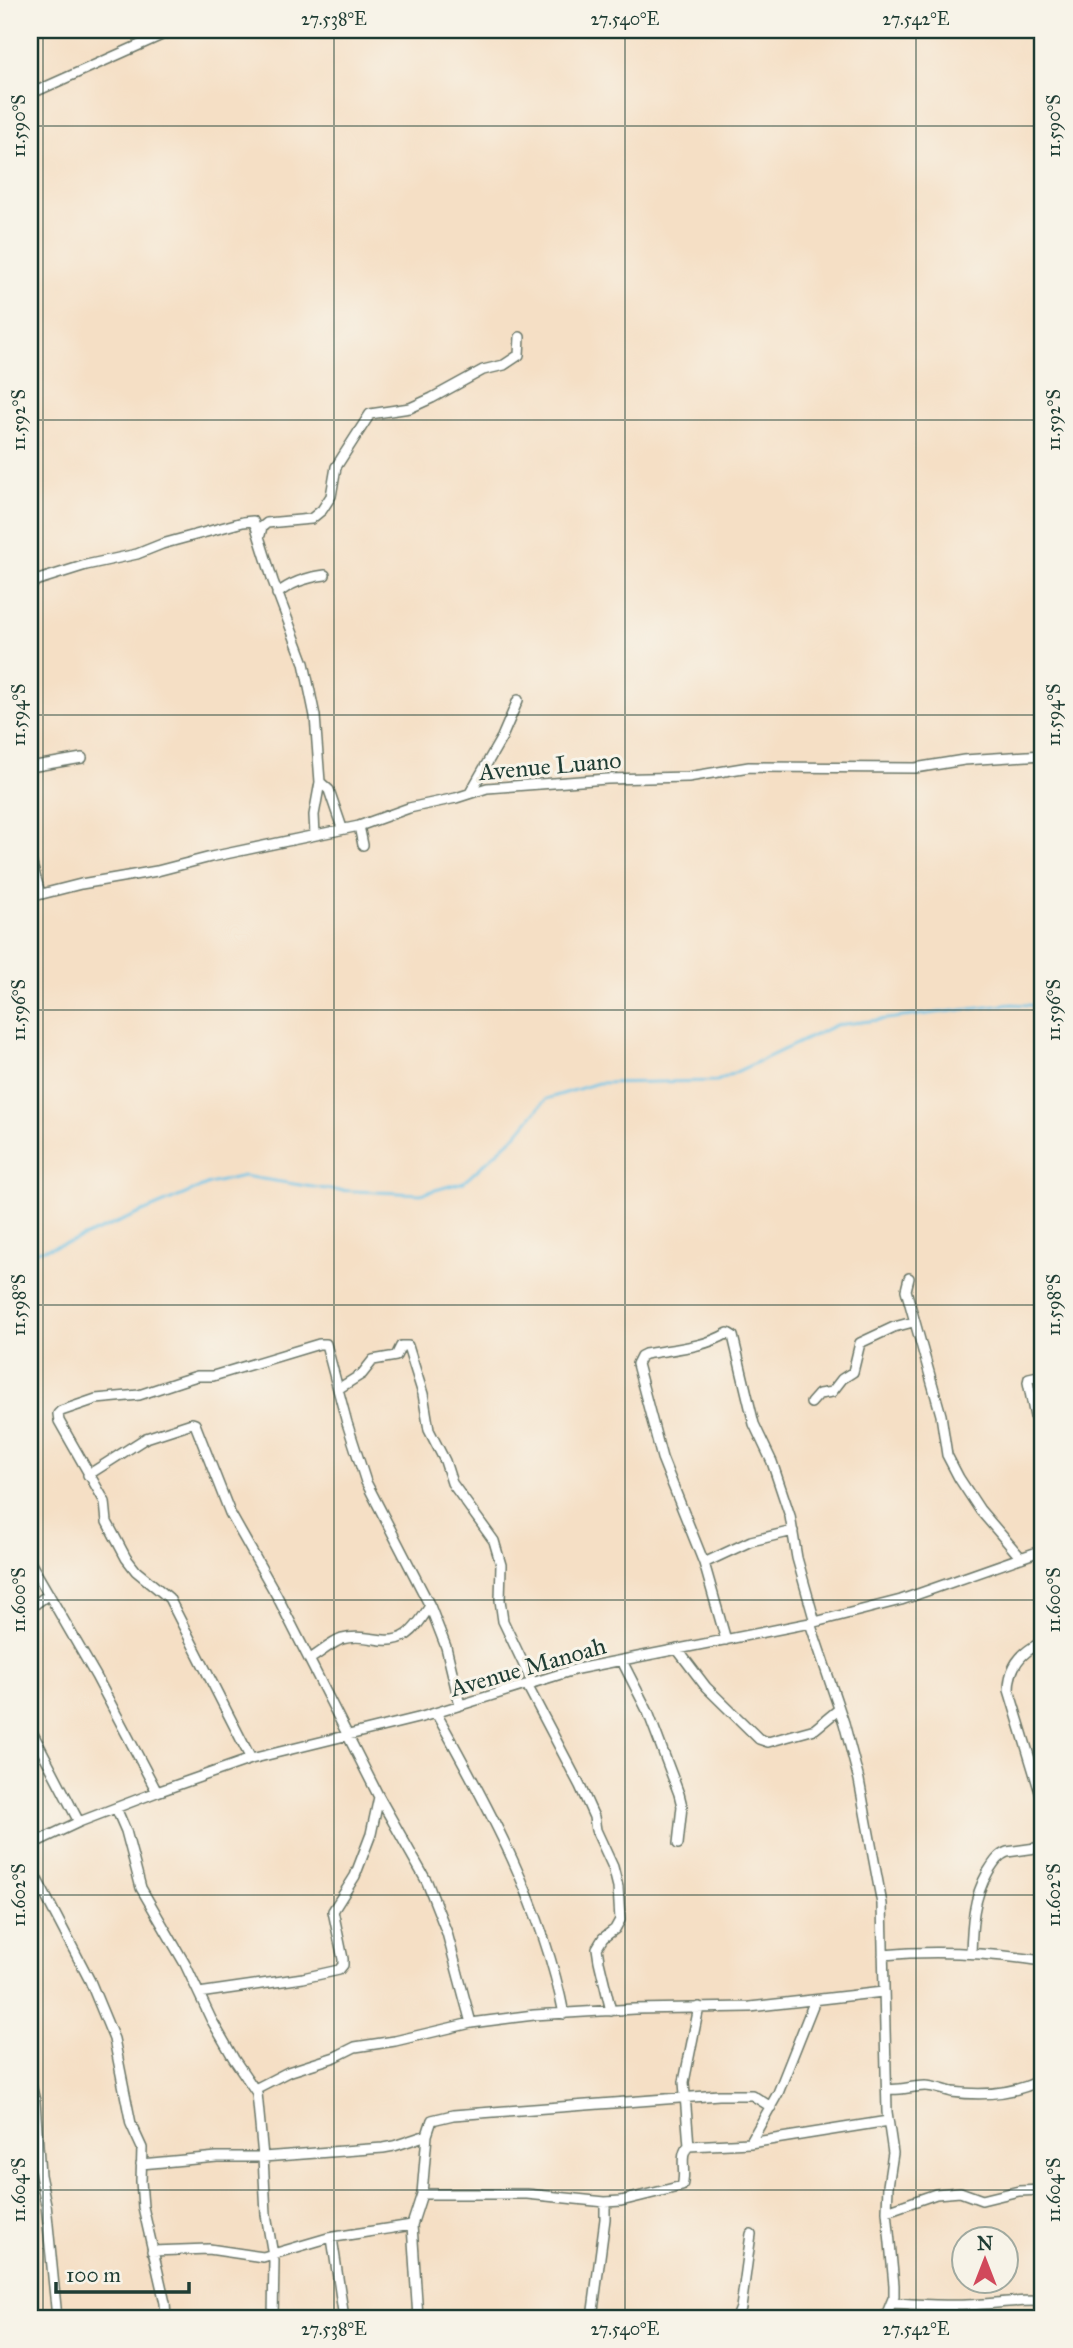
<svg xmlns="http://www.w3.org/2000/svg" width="1073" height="2348" font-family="'IM FELL Great Primer',serif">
<rect width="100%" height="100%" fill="#f7f3e8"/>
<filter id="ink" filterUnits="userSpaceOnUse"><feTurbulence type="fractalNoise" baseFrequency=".0143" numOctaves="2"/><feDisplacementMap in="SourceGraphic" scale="14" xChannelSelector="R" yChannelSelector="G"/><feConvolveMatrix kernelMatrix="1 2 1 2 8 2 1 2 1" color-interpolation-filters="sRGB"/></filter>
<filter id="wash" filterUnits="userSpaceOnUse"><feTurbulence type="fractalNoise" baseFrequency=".00686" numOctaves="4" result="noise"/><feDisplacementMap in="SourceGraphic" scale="28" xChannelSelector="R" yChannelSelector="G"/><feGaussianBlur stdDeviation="1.57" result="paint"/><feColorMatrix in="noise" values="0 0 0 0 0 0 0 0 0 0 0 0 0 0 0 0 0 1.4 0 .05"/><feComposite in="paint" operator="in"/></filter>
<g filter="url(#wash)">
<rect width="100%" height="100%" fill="#f5dfc5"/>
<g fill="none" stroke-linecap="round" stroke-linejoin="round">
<path stroke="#6ac3e8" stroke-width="2.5" d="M30,1253l44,-12 135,-57 34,-8 89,14 89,4 43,-12 53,-48 29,-35 52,-16 119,-2 119,-56 176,-21 31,2"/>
</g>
</g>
<g filter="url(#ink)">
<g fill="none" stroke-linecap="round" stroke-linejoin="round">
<g stroke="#6a7667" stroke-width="12">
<path id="street" d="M30,94l143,-64
M260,535l2,-8 5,-4 44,-4 11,-9 9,-14 5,-29 34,-53 40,-6 22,-10 51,-28 21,-5 15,-10 1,-18
M30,589l5,-8 51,-16 51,-11 25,-10 81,-22 10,-1 3,6 17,54 31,82 11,53 5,66 -6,33 1,20
M277,594c13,-11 32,-17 48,-19
M30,767l52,-9
M320,782l9,8 13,38
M470,793l32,-56 16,-37
M359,826l4,19
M30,857l10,36
M30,897l51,-13 76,-13 54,-14 148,-31 50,-18 47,-10 31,-10 120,-9 81,-2 61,-10 166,1 49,-8 79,-5
M909,1278l-3,12 35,125 6,40 12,23 21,32 41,48
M1043,1375l-14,3 -1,4 15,74
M338,1389l24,-15 11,-14 23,-4 5,-10h7l15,48 6,36 16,31 7,22 42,58 7,24 -1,35 3,21 30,63
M811,1403l8,-9 13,-2 10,-13 11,-7 7,-29 34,-16 19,-5
M88,1475l58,-37 46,-15 3,1 35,89 47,83 102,201 48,85 20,51 24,90
M30,1562l66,114 61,116
M704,1563l47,-22 42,-10
M30,1608l19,-14
M810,1623l34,100 15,57 23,124 5,208 6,41 -5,33 -1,25 7,74v11l-9,22
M726,1640l-22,-77 -42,-105 -25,-94 4,-8 4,-2c28,-5 58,-6 83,-21l5,3 21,88 18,38 18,54 7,42 18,64
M1043,1642c-21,9 -34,24 -34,48l34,112
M677,1649l29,38 53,52 9,3 47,-13 23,-19
M310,1659c10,-6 21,-16 32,-20 10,-3 22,-2 33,0 31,6 39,-9 55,-33
M622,1661l26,51 31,82 3,12 -4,38
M527,1685l53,101 14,31 2,13 17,37 5,20 2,33 -5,9 -12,9 -6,10 2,13 12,50
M436,1713c53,95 107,193 128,301
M30,1728l49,94
M251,1759l-82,-161 -33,-27 -10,-13 -19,-36 -2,-20 -46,-81 -1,-7 3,-3 35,-12 43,-4 42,-14 16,-5h16l106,-32h7l21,79 19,59 64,124 16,41 14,58
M116,1808l10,23 15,57 44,76 26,55 23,40 23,34 6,64 3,57 8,47 -1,57
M30,1845l49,-23 78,-30 94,-33 171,-42 155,-48 238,-47 86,-22 142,-50
M30,1866l60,115 24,58 17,85 11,24 -1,33 2,26 22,96 1,15
M971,1953c1,-29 2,-55 17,-81 5,-8 10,-17 19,-20l36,-5
M883,1955c54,-5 107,-2 160,6
M199,1993l104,-15 36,-8 4,-5v-6l-10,-48 22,-35 16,-42 8,-37
M30,2081l5,20 5,74 6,29 11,114
M255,2089l33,-17 47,-15 20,-10 40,-6 76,-18 63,-8 100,-6 116,-2 133,-15
M887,2089c13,2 25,-3 38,-3 9,0 18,4 27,6 31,4 63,2 91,-13
M750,2143l28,-50 37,-93
M689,2146l-5,-64 15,-75
M141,2164l76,-7h46l120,-9 11,-2 33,-11
M422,2194h105l78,8 16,-1 61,-15c5,-13 -4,-32 7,-40l61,-3 138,-22
M887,2211l49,-17 24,-2 22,8 37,-9 24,-1
M332,2238l12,80
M152,2251l57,-2 54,8 65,-19 84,-13
M891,2303c26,1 51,3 76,2 26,-1 51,-5 76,-4
M418,2318l-6,-93 10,-31 5,-59 5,-15 21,-5 266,-20h33l19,12
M592,2318l13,-99v-17
M737,2318l4,-10 10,-74"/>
</g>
<use href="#street" stroke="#fff" stroke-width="9"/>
</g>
</g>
<path fill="none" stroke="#1f3d34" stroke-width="2" stroke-opacity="0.45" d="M43,30v2288M334,30v2288M625,30v2288M916,30v2288M30,126h1013M30,420h1013M30,715h1013M30,1010h1013M30,1305h1013M30,1600h1013M30,1895h1013M30,2190h1013"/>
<g text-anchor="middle" stroke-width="6" stroke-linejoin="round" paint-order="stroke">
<g font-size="24" fill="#1f3d34" stroke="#f7f3e8">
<text transform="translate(550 766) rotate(-5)" y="8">Avenue Luano</text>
<text transform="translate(528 1667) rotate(-16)" y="8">Avenue Manoah</text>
</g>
</g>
<rect width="1073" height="2348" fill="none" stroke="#f7f3e8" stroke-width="77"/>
<g transform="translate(985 2260)"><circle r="33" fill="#f7f3e8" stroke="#a1aaa0" stroke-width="2"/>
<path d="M0-5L12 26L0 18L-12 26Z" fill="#d1495b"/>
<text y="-10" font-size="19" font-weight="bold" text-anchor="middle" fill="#1f3d34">N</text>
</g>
<path d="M56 2282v10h133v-10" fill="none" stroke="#1f3d34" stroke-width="3.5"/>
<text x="66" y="2282" font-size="21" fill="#1f3d34" stroke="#f7f3e8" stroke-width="5" paint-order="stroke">100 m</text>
<rect x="38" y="38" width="996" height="2272" fill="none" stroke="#1f3d34" stroke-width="2.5"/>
<g font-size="18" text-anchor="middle" fill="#1f3d34">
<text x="334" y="25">27.538°E</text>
<text x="625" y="25">27.540°E</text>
<text x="916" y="25">27.542°E</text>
<text transform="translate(19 126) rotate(-90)" y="6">11.590°S</text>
<text transform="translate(1054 126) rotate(-90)" y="6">11.590°S</text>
<text transform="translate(19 420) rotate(-90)" y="6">11.592°S</text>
<text transform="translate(1054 420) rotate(-90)" y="6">11.592°S</text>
<text transform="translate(19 715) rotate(-90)" y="6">11.594°S</text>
<text transform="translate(1054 715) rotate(-90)" y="6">11.594°S</text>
<text transform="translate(19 1010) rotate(-90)" y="6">11.596°S</text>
<text transform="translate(1054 1010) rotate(-90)" y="6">11.596°S</text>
<text transform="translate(19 1305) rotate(-90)" y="6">11.598°S</text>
<text transform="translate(1054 1305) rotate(-90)" y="6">11.598°S</text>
<text transform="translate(19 1600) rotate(-90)" y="6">11.600°S</text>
<text transform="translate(1054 1600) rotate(-90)" y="6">11.600°S</text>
<text transform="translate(19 1895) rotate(-90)" y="6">11.602°S</text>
<text transform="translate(1054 1895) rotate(-90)" y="6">11.602°S</text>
<text transform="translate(19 2190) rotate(-90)" y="6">11.604°S</text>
<text transform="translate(1054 2190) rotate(-90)" y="6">11.604°S</text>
<text x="334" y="2335">27.538°E</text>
<text x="625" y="2335">27.540°E</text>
<text x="916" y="2335">27.542°E</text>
</g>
</svg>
